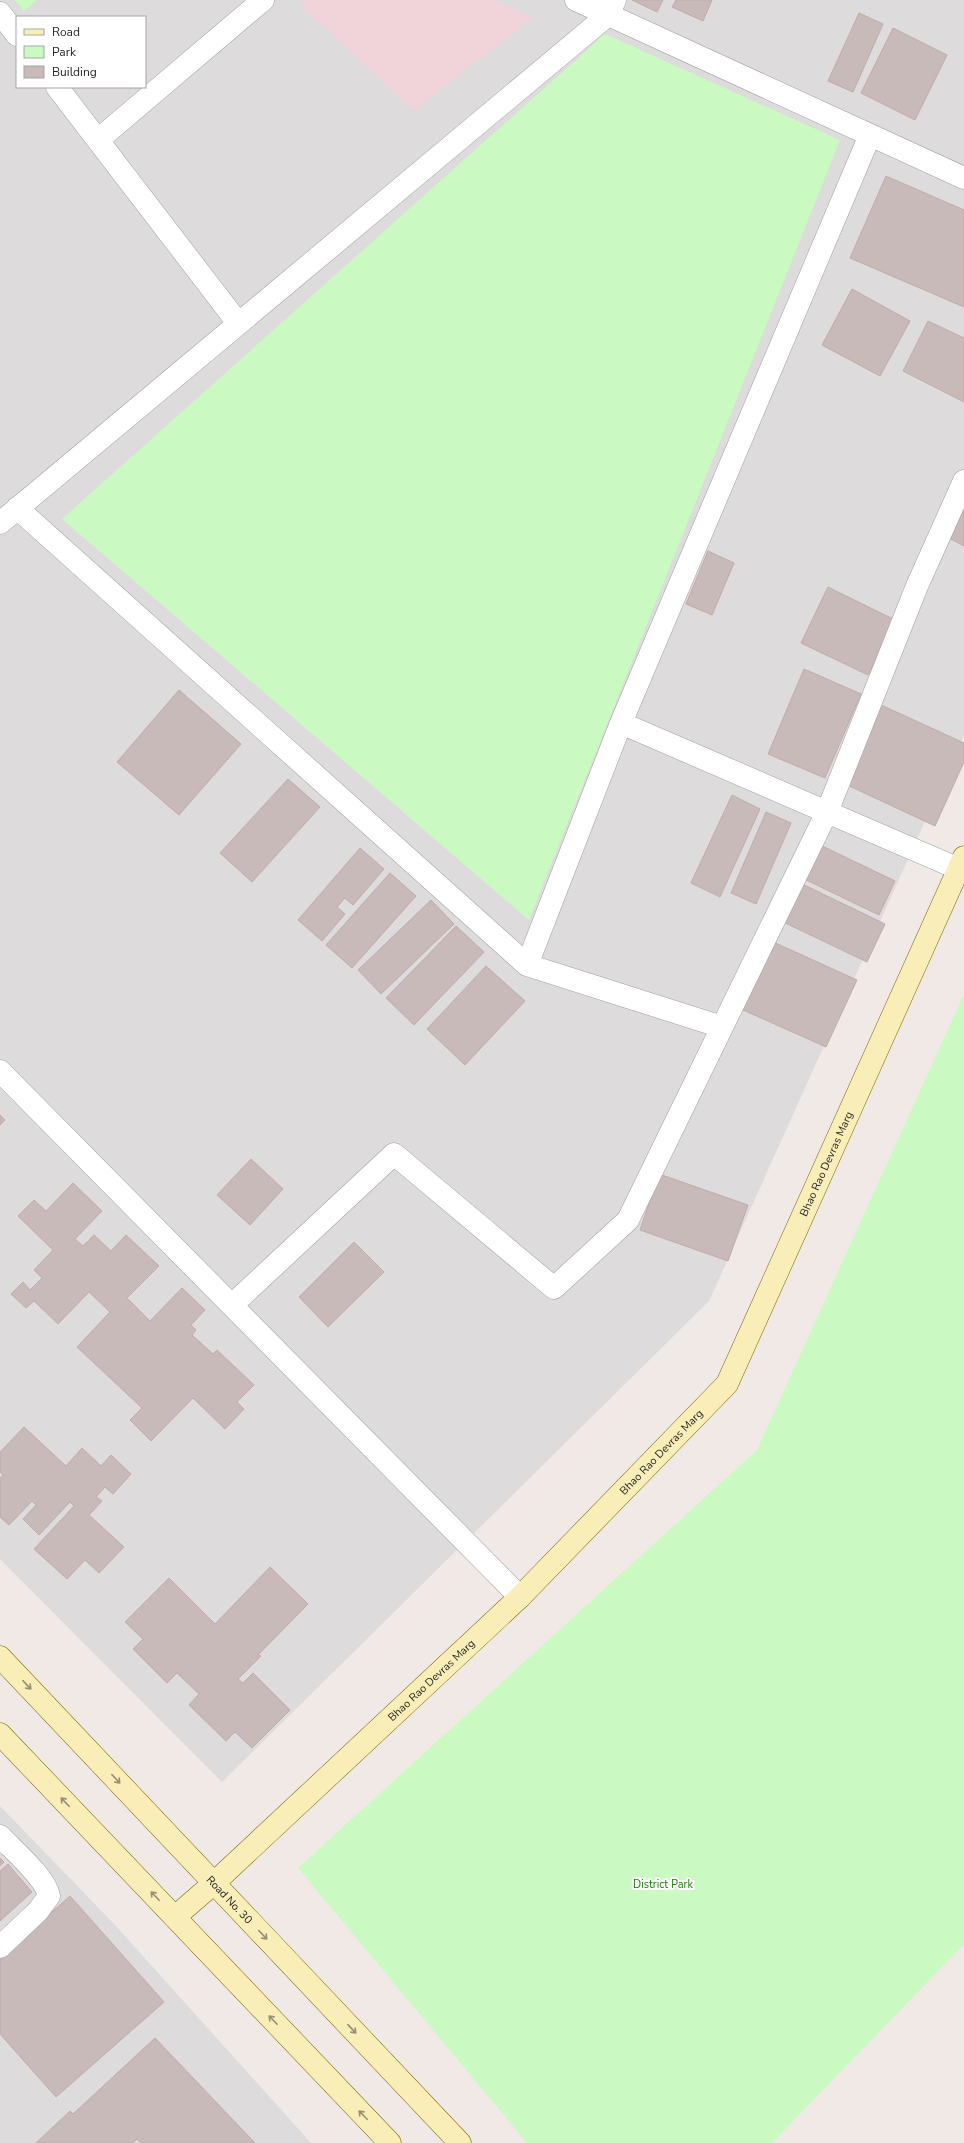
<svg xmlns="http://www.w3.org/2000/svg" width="964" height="2143" font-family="'Nunito Sans',sans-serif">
<rect width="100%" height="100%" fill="#f0e9e5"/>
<path fill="#dddbdc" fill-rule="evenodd" d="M0,0h964v735l-255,566 -487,481 -222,-223zM17,17h128v70h-128z
M0,1806l115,119 196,218h-311z"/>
<path fill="#f1d4d9" d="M307,0h184l42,17 -119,93 -115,-106z"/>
<path fill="#cafac1" d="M15,0h22l-13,11z
M605,34l235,106 -311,780 -467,-401z
M964,994v950l-192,199h-245l-229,-275 459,-418z"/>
<path fill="#c7bab8" stroke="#c1aca7" d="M632,0h31l-6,12z
M676,0h36l-9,21 -31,-14z
M859,13l24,11 -30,68 -25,-11z
M893,28l54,27 -32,65 -54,-27z
M886,176l78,34v97l-114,-49z
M852,289l58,32 -30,55 -58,-31z
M928,321l36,17v64l-61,-31z
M964,510v36l-15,-8z
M708,551l26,12 -22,52 -26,-11z
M828,587l67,33 -27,55 -67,-32z
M804,669l57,25 -36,84 -57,-24z
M179,690l62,54 -62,71 -62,-53z
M879,704l85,39v19l-29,64 -92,-43z
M288,779l32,28 -68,75 -32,-29z
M732,795l28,14 -40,88 -29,-14z
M766,812l25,11 -35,81 -25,-11z
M816,843l79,38 -16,34 -79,-38z
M360,848l24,21 -31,36 -8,-7 -8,9 8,7 -23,27 -24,-21z
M390,873l26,23 -64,72 -26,-23z
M796,881l89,43 -18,38 -90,-43z
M431,900l23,24 -73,70 -23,-24z
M456,926l28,26 -70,73 -28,-27z
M771,941l86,39 -31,67 -85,-38z
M486,966l39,35 -60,64 -38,-36z
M0,1115l5,5 -5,5z
M251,1159l32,30 -33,36 -33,-30z
M659,1174l89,31 -20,56 -88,-31z
M73,1183l29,28 -27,28 8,7 11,-11 17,16 15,-16 33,31 -32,32 23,23 32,-33 23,22 -14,15 5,5 -4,5 21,19 4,-4 37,35 -17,17 7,7 -19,20 -32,-31 -42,43 -21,-21 12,-12 -65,-61 33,-35 -21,-20 -31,32 -24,-23 -8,7 -15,-14 12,-12 7,8 12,-12 -8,-8 19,-20 -35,-34 16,-16 12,11z
M354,1242l30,30 -56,55 -29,-30z
M24,1427l42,39 16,-18 19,18 10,-11 20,19 -18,20 -8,-7 -9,10 6,4 -13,14 35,32 -25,26 -14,-13 -18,19 -33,-30 40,-43 -4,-4 -31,33 -16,-16 13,-14 -4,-4 -23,24 -9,-8v-39l3,-3 -3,-3v-20z
M270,1567l38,37 -50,51 3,1 -23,23 5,4 10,-10 37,37 -38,38 -17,-16 -9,9 -37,-36 10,-11 -22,-21 -10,10 -34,-34 10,-10 -18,-17 44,-44 46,46z
M0,1858l4,4 -4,4z
M8,1864l24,28 -32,29v-50z
M70,1896l94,106 -108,95 -56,-63v-76z
M155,2038l100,105h-114l-4,-4 -4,4h-97l34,-32 3,3z"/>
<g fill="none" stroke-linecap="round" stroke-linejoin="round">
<g stroke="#a0a0a0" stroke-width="23">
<path id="street" d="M576,0l388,178
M0,13l17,22
M57,87l181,236
M98,140l165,-140
M17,508l510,457 195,62
M0,523l608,-508 7,-15
M621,723l338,146
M527,965l94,-242 249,-588
M0,1071l520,526
M232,1305l162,-151 160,134 74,-68 199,-408 90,-226 47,-105
M0,1836c13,14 46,42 49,60l-11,15 -38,36"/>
</g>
<g stroke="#776904" stroke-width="23">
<g id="secondary">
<path id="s1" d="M0,1657l460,486"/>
<path d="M0,1734l390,409"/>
<path id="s2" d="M175,1917l39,-34 306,-286 207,-213 237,-527"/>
</g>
</g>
<use href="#street" stroke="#fff" stroke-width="22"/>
<use href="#secondary" stroke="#faeeb8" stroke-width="22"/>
</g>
<defs><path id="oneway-shaft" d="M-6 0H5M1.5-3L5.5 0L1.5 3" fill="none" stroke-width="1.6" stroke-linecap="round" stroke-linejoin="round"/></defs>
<g stroke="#979173">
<use href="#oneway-shaft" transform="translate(27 1685) rotate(47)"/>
<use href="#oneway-shaft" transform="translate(116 1779) rotate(47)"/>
<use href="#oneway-shaft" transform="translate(65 1802) rotate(-134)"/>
<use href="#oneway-shaft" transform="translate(155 1896) rotate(-134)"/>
<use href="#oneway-shaft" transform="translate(263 1935) rotate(47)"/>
<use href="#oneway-shaft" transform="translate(273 2020) rotate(-134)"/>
<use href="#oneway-shaft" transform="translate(352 2029) rotate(47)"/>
<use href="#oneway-shaft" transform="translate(363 2115) rotate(-134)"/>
</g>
<g text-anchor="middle" stroke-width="4" stroke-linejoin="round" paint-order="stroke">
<g font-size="11" fill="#1f1f1f" stroke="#fff">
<text dy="4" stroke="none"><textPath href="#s2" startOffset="1009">Bhao Rao Devras Marg</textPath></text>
<text dy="4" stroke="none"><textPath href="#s2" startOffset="673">Bhao Rao Devras Marg</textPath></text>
<text dy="4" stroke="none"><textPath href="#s2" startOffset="349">Bhao Rao Devras Marg</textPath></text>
<text dy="4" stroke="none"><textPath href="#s1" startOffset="334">Road No. 30</textPath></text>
</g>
<g font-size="11" fill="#1c7f0a" stroke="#fff">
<text x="663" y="1888">District Park</text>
</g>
</g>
<rect x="16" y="16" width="130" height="72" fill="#ffffff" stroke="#a5a5a5"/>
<rect x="24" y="29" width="20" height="6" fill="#faeeb8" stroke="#a5a5a5"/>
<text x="52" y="36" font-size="12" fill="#1f1f1f">Road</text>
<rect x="24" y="46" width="20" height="12" fill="#cafac1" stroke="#a5a5a5"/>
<text x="52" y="56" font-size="12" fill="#1f1f1f">Park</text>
<rect x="24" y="66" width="20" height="12" fill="#c7bab8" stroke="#a5a5a5"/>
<text x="52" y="76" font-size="12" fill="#1f1f1f">Building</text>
</svg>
